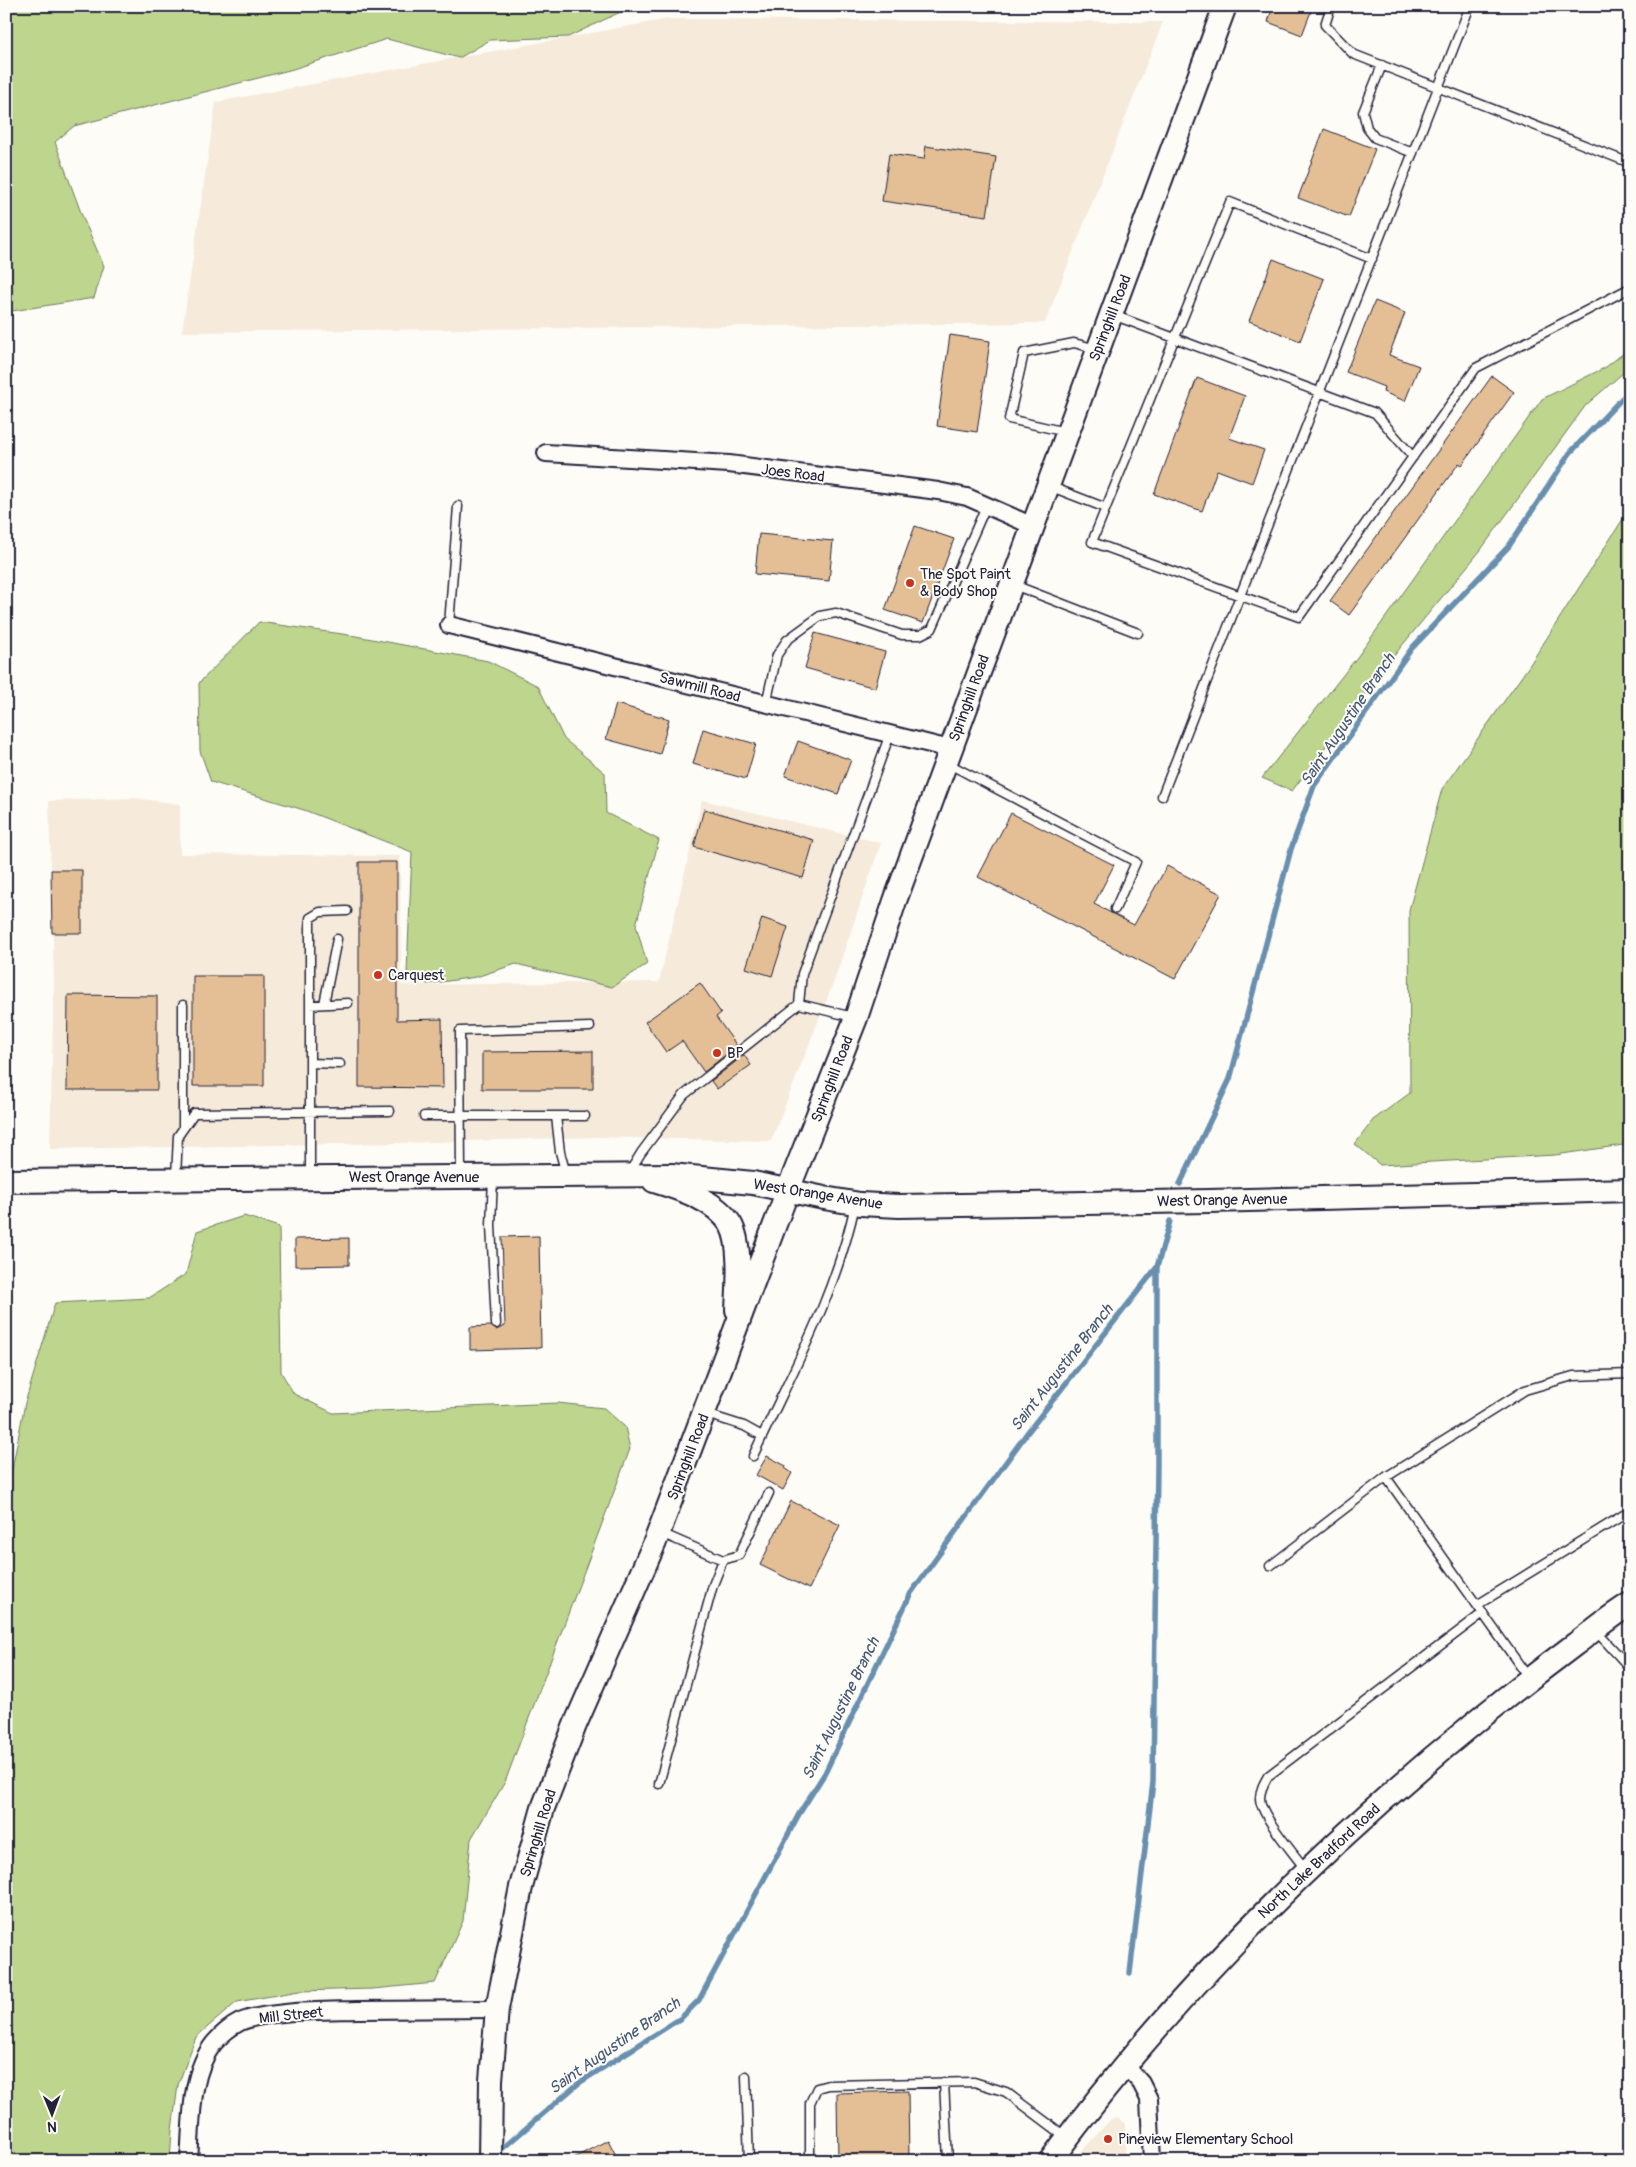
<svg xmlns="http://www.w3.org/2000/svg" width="1636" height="2167" font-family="Pangolin,sans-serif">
<rect width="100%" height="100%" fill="#fdfcf7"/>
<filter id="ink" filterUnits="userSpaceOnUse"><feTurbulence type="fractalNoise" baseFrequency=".02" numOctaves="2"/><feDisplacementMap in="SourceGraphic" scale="10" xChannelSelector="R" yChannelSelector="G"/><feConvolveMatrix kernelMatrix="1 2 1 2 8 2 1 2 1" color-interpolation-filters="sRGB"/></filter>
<g filter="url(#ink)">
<path fill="#f6eada" d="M668,19l495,3 -118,301 -863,9 34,-230z
M134,798l46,6v50l220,2 1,129 258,-3 43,-182 179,43 -47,138 -63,160 -176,-4 -194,6 -351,6 4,-168 -5,-180z
M1118,2118l7,6v37h-52l37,-41z"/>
<path fill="#bdd58c" stroke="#707c64" d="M6,6h627l-65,31 -78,3 -31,18 -72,-19 -94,30 -219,57 -19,16 28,76 21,48 -10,32 -88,14z
M1630,348v19l-44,38 -106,146 -80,97 -108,143 -30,-13 96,-122 184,-257 64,-32z
M1630,508v636l-75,11 -175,10 -25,-21 18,-24 37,-27 -1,-183 33,-121 87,-123z
M259,622l97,14 132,25 50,25 26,53 41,34 1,40 53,27 -23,85 11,39 -35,23 -96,-23 -40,13 -49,7 -20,-12 5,-120 -108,-42 -93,-28 -11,-31 -1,-68z
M244,1216l35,11 2,145 13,22 39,19 225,-10 46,5 21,19 5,22 -125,333 -34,57 -8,82 -28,62 -62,6 -74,2 -62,11 -41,35 -18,48 -6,45 -2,31h-164v-661l19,-97 30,-100 94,-5 37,-24 11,-43z"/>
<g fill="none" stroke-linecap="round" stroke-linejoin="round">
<path stroke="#698fae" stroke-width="5.5" d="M1180,1184l50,-105 61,-230 23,-63 98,-138 97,-102 61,-93 60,-63
M1130,1973l23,-191 4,-317v-198
M496,2154l83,-71 102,-65 18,-18 100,-186 26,-41 86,-180 116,-160 130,-166 13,-46"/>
</g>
<path fill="#e4bf95" stroke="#22223b" d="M1273,6h40l-11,29 -34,-13z
M1324,129l51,20 -26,68 -51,-19z
M926,146l70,11 -9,59 -105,-15 7,-47 35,5z
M1273,259l51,20 -24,62 -51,-20z
M1375,301l30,12 -16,42 30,11 -14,35 -22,-9 1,-5 -38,-15z
M950,335l40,6 -13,91 -40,-6z
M1492,376l22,16 -52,73 -3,-2 -110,152 -19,-14z
M1197,378l48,18 -16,42 35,12 -12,33 -35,-13 -15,41 -48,-17z
M915,526l39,13 -31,84 -38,-13z
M759,534l74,7 -4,40 -74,-7z
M815,633l70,19 -10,36 -70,-20z
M616,704l53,15 -9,35 -54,-15z
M703,729l53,15 -10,35 -53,-15z
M798,741l53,19 -13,34 -53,-18z
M704,809l110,31 -11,38 -109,-31z
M1011,813l103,52 -20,39 40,21 33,-59 54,28 -46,85 -197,-102z
M359,862h38v158l45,-1 1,69 -84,-1z
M51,870h31v63h-30z
M762,918l26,9 -16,49 -26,-8z
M193,976h71v110h-71z
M700,983l21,30 -5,4 21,29 -33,26 -22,-31 -16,11 -21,-30z
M68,995l89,1v94h-90z
M593,1051v38h-111v-37z
M744,1055l7,10 -34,24 -6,-8z
M539,1236l2,112 -71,2v-23l21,-1 5,4 9,-4 -3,-89z
M349,1238v27l-54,1v-27z
M767,1456l19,10 -1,2 7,5 -9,17 -27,-15z
M791,1501l49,24 -31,64 -49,-24z
M908,2091l1,70h-71l-1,-68z
M608,2140l11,21h-51z"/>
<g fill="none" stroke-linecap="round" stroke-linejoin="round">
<g stroke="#22223b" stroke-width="11">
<path id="lane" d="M1331,6l-6,19 28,29 277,109
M1382,65l-19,47 4,16 8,10 38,15
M1372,259l-142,-57 -138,340 207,75 177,-249 154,-80
M1113,315l262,98 38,44
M1066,432l-57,-13 15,-66 50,-10 23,6
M1049,486l57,22
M1014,585l124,48
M449,625l9,-119
M766,704l11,-49 10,-15 33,-24 16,-3 66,22h18l12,-6 55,-125
M947,763l189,99 -21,47
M1162,796l308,-790
M324,1004l13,-65
M799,1004l54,13
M183,1005v123
M310,1005l38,-2
M310,1063l30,1
M424,1116h161
M556,1116l4,36 6,22
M630,1171l11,-18 43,-58 115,-91 3,-30 88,-240
M461,1174l-1,-143 130,-4
M176,1177l2,-41 16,-23 196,-2
M310,1177v-259l10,-6 27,-1
M493,1178l-2,47 5,99
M706,1414l38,12 18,10
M753,1456c39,-84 82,-159 102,-251
M1386,1477l142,200
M661,1533l62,27 16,-5 30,-62
M1270,1566l116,-89 139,-87 48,-14 57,-2
M1477,1605l153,-94
M1596,1631l34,37
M659,1784l54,-199 10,-25
M1306,1870c-11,-15 -46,-55 -46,-72 0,-8 4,-15 8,-22l215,-163
M746,2076l3,85
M944,2082l4,79
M810,2161v-58l7,-15 11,-3 146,-3 32,10 60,45"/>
</g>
<g stroke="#22223b" stroke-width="20">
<path id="street" d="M546,453l183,11 209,27 29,6 66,29
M449,625l501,124
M1125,2065l16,18 8,16 3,62
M189,2161c3,-37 0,-87 25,-118 7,-8 16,-16 26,-21 30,-12 84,-11 117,-12 47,0 93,-1 140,-1"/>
</g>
<g stroke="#22223b" stroke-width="26">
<path id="secondary" d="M6,1181l665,-6 82,8 71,15 36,6 39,2 310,-5 421,-11
M654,1181c26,8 62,19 77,44 11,20 7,62 6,85
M490,2161l1,-81 6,-71 24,-122 22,-79 32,-83 80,-183 133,-352 68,-172 39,-117 51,-139 279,-756
M1050,2161c122,-165 269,-312 428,-441 32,-26 64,-51 96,-75 19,-14 36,-29 56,-41"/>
</g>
<use href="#lane" stroke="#fdfcf7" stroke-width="8"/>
<use href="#street" stroke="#fdfcf7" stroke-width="16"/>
<use href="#secondary" stroke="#fdfcf7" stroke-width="22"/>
</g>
</g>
<g fill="#c8321e" stroke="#fdfcf7" stroke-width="2">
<circle cx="910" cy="583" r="5"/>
<circle cx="378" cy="975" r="5"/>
<circle cx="717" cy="1053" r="5"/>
<circle cx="1108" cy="2139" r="5"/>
</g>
<g text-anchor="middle" stroke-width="4" stroke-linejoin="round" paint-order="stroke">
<g font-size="15" fill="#22223b" stroke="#fdfcf7">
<text transform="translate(1110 318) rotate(-69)" y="5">Springhill Road</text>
<text transform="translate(793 473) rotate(7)" y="5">Joes Road</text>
<text transform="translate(700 687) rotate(14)" y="5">Sawmill Road</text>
<text transform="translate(969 698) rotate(-70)" y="5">Springhill Road</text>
<text transform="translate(832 1079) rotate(-69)" y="5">Springhill Road</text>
<text x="414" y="1182">West Orange Avenue</text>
<text transform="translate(818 1194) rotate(9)" y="5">West Orange Avenue</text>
<text transform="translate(1222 1200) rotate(-1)" y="5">West Orange Avenue</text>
<text transform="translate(688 1457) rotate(-69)" y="5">Springhill Road</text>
<text transform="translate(538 1833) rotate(-73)" y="5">Springhill Road</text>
<text transform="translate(1319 1861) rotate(-43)" y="5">North Lake Bradford Road</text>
<text transform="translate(291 2015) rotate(-6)" y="5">Mill Street</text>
</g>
<g font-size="15" fill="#22223b" stroke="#fdfcf7" text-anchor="start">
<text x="920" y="579">The Spot Paint<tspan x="920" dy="17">&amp; Body Shop</tspan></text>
<text x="388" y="980">Carquest</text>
<text x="727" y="1058">BP</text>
<text x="1118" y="2144">Pineview Elementary School</text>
</g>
<g font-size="16" font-style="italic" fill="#465875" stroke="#fdfcf7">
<text transform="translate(1347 719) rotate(-56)" y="6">Saint Augustine Branch</text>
<text transform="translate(1061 1367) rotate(-52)" y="6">Saint Augustine Branch</text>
<text transform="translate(840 1708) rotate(-64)" y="6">Saint Augustine Branch</text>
<text transform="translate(614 2045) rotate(-35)" y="6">Saint Augustine Branch</text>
</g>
</g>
<rect width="1636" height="2167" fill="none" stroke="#fdfcf7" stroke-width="25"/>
<rect x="12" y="12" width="1611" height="2142" fill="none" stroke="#22223b" stroke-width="2" filter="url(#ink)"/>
<g transform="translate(52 2114) rotate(179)" stroke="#fdfcf7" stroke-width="4" paint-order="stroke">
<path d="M0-4L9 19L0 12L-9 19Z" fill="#22223b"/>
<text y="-8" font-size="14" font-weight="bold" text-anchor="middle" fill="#22223b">N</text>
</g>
</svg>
